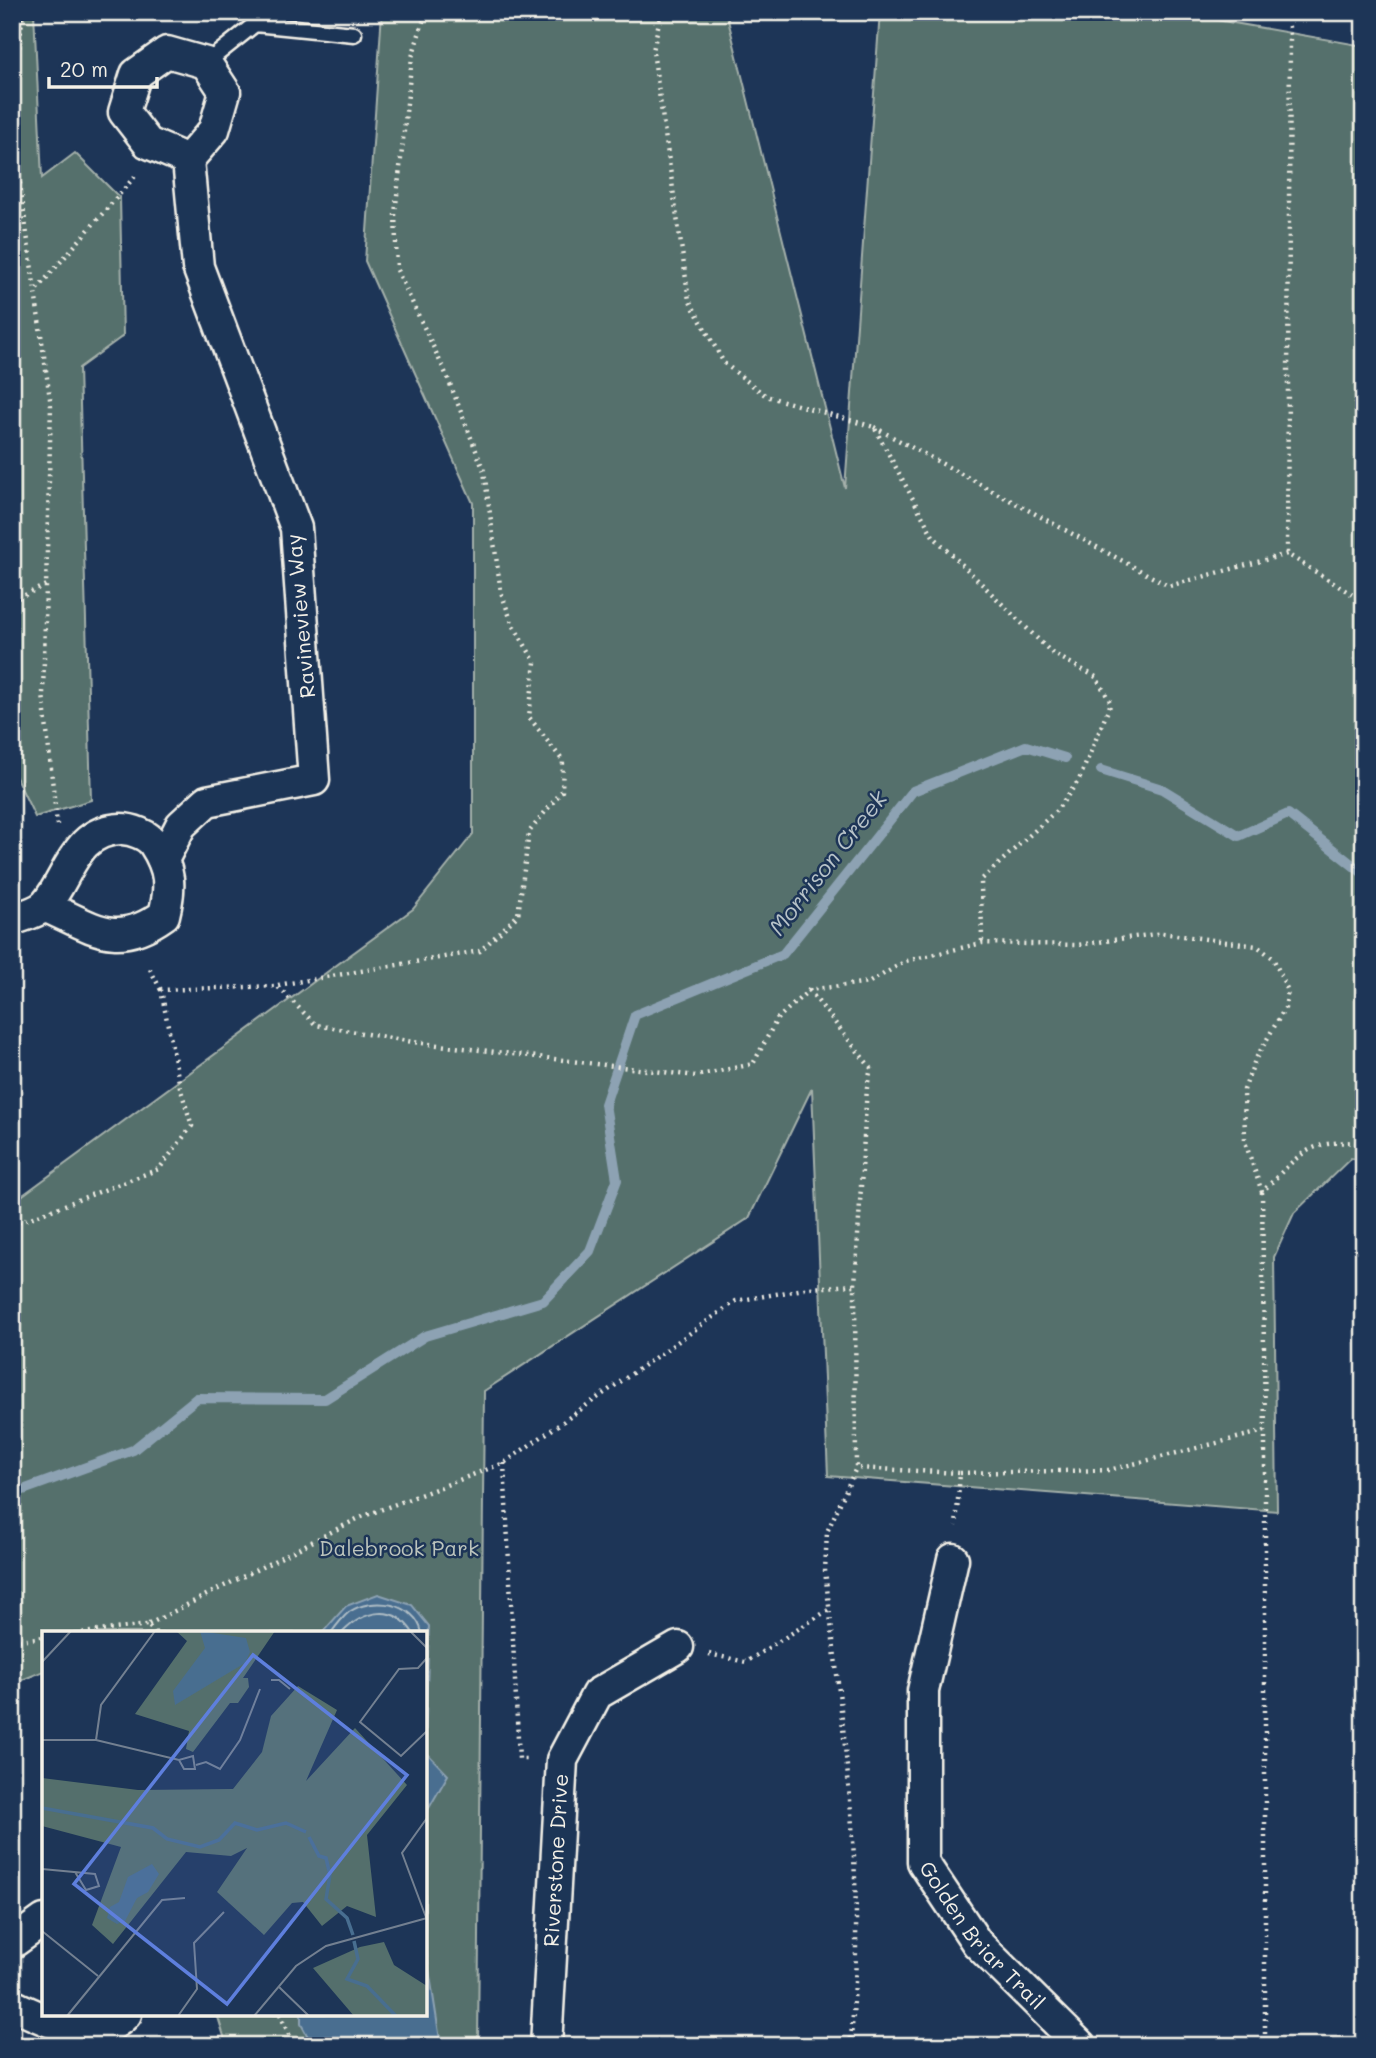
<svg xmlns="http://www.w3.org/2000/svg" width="1376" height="2058" font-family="Mali,sans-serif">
<rect width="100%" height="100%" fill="#1d3557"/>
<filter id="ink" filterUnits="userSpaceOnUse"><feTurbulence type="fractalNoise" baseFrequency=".0143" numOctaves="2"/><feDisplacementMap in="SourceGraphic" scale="14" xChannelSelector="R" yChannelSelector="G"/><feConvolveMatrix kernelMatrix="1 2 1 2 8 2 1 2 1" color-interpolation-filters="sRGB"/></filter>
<g filter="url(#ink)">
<path fill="#546f6c" stroke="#a4b0aa" stroke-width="2" d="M12,12h22l8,166 33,-25 45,45 3,138 -44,32 12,432 -56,17 -23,-48z
M382,12h344l119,476 35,-476h292l192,34v1115l-13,-3 -57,55 -20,44 3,254 -449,-35 -16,-388 -63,130 -265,173 -6,655h-251l-10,-32h208v-381h-381v38l-32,13v-481l401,-294 60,-75v-331l-108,-242z"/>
<path fill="#486e90" stroke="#8da2b3" stroke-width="2" d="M378,1594l34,11 17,21 -4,123v-116h-103l24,-27z
M425,1751l23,24 -23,40z
M425,1944l16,102h-128l-12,-22v-10h124z"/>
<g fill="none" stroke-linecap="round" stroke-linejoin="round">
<path stroke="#afbdc5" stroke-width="2" d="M331,1633c5,-7 12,-16 18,-21 23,-16 67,-10 73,21
M342,1633c22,-23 52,-30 71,0"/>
<path stroke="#8da2b3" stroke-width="10" d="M1101,770l61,19 77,47 49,-22 76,60
M12,1494l121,-44 64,-52 128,1 100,-63 118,-35 47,-50 27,-71 -12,-76 30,-89 148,-61 130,-163 113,-45 39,12"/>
<g stroke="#f4f1e8" stroke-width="19">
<path id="lane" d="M206,63l49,-39 99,10"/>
</g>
<g stroke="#f4f1e8" stroke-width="35">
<g id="street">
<path d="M167,52l39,11 19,29 -11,38 -26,30 -40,-17 -24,-31 12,-38z"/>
<path d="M163,860l18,-35 26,-24 107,-21 -18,-252 -98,-261 -10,-107"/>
<path d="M12,920c10,-4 27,-8 34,-16 24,-29 29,-74 75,-75 11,0 27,6 33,15 17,26 17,43 10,71 -49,35 -71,12 -120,-9"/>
<path id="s1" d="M953,1559l-30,132v171l54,81 104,103"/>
<path d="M12,1943l32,-23"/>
<path d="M12,2005c35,15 83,43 114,9"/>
<path id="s2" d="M546,2046l16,-286 35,-66 81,-47"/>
</g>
</g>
<path stroke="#f4f1e8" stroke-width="4.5" stroke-dasharray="2 5" stroke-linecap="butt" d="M661,12l-8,39 36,249 35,63 42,33 108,31 59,109 119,117 44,24 15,26 -32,77 -22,30 -76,70 1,63
M1287,12l3,23 -3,519
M12,110l11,-98
M12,127l39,279 -8,288 14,131
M37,289l100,-115
M874,427l295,159 118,-32 77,48
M12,601l36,-17
M150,969l11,21
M278,985l202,-34 38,-36 11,-83 33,-41 1,-30 -34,-44 6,-55 -23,-39 -11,-31 -17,-121 -37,-95 -50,-106 -2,-56 17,-157 14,-45
M809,990l62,78 -4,19 -12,198
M1262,1192l3,239v615
M12,1225l147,-56 33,-43 -12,-39 -19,-97 116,-4 39,39 97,17 283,34 57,-12 24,-45 32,-29 61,-8 36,-21 76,-18 96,2 84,-12 95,13 16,12 15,33 -3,17 -30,52 -11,30 1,52 17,50c38,-38 45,-53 102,-49
M504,1463l15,296h11
M960,1473l149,-3 156,-39
M82,1633l65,-8
M156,1633l-9,-8 212,-107 145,-55 232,-162 74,-13 45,-3 1,183 104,5 -4,53
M12,1641l32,-4
M709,1654l37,8 84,-53
M280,2014l14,32
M850,2046c18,-158 -8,-319 -25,-476l2,-38 29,-64"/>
<use href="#lane" stroke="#1d3557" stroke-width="14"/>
<use href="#street" stroke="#1d3557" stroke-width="30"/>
</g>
</g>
<g text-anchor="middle" stroke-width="5" stroke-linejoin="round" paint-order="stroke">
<g font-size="21" fill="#f4f1e8" stroke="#1d3557">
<text transform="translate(301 616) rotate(-95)" y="7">Ravineview Way</text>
<text dy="7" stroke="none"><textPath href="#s2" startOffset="186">Riverstone Drive</textPath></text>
<text dy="7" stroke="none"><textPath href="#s1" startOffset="401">Golden Briar Trail</textPath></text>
</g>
<g font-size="21" fill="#bcc4bd" stroke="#1d3557">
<text x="399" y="1556">Dalebrook Park</text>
</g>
<g font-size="23" font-style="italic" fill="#b8c3c9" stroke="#1d3557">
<text transform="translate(828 863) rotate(-52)" y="8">Morrison Creek</text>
</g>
</g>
<g transform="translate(42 1631)">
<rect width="385" height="385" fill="#1d3557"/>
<path d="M134,0h99l-32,47h5l1,9 -11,16h-8l-37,49 -7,-3 3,-18 -54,-17 52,-73zM256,55l39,24 -31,71 49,-53 52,57 -40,50 9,82 -29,-11 -25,20 -19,-24 -11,1 -28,32 -47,-43 30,-44 -16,8 -45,-4 -73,92 -21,-19 29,-78 -79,-21v-48l96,12 95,-1 29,-37 9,-36zM342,311l10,23 33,21v30h-73l-41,-48 47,-21z" fill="#546f6c"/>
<path d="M158,0l46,7 4,14 -5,11 -70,42 -2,-14 32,-43zM110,233l7,10 -11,18 -11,6 -12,23 -8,3 -10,-6 3,-11 9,-5 9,-25z" fill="#486e90"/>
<path fill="none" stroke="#486e90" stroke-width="3.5" d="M0,177l111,20 14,11 33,8 19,-7 16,-17 22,7 29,-7 20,9M267,206l10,19 7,2 4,17 -4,24 21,19 6,17M312,310l4,18 -11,20 20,7 29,30"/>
<path fill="none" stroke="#738091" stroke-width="2" d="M368,0l17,17M385,27l-9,10 -19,1 -39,53 41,34 26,-25M0,31l29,-31M229,49h8l11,9M0,109h54l83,20 14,-4 2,13h-11l-5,-9M54,109l5,-35 54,-74M154,134l10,-3 14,7 20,-29 20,-51M385,187l-25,35 25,67M0,238l53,5 4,12 -13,4 -11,-18M0,300l56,45M236,355l31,30M25,385l95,-116 23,-2M136,385l19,-27 -3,-46 30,-31M212,385l42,-50 30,-20 101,-28"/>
<path fill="#5e7fdd" fill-opacity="0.15" stroke="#5e7fdd" stroke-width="3.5" d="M211,24l154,120 -180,229 -153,-120z"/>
<rect width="385" height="385" fill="none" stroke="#f4f1e8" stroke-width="3.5"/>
</g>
<rect width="1376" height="2058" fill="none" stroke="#1d3557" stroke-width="42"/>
<rect x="21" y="21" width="1334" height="2016" fill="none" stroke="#f4f1e8" stroke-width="2.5" filter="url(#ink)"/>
<path d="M49 77v10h108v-10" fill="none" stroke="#f4f1e8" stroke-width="3.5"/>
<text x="60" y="77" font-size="21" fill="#f4f1e8" stroke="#1d3557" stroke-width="5" paint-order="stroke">20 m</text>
</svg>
